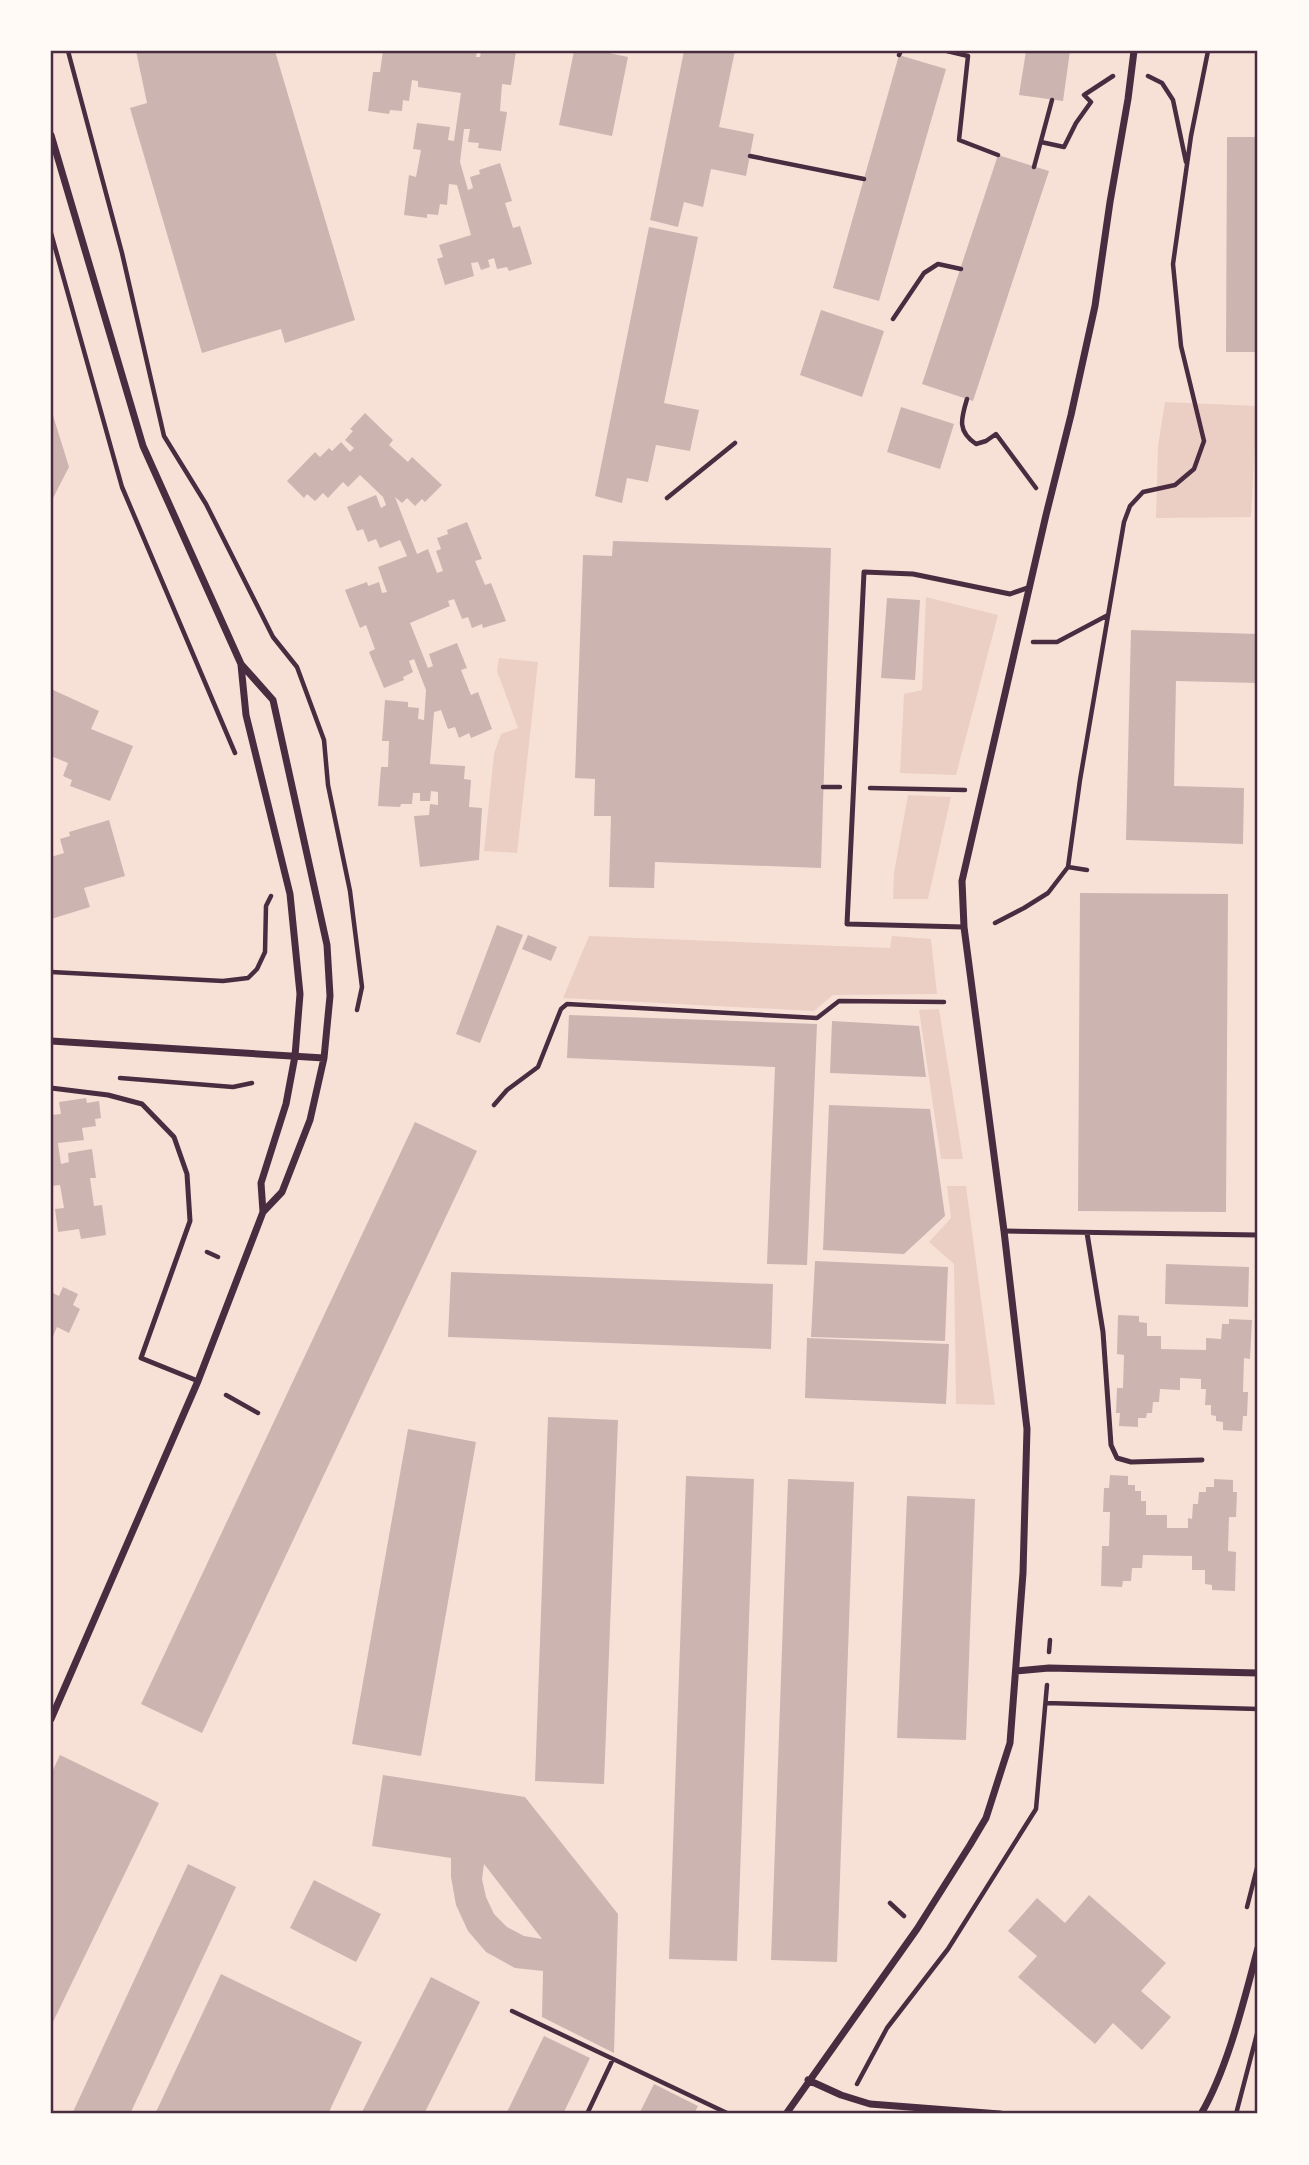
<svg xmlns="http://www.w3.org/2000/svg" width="1309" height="2165" font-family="Manrope,sans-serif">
<rect width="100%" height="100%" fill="#f7e1d7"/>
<path fill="#ebcfc5" d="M1165,402l92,4 -6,111 -95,1 2,-72z
M926,597l72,18 -42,160 -56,-2 4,-79 18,-4z
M499,658l39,4 -21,191 -33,-2 10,-97 7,-20 17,-6 -21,-57z
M908,795l43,2 -23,102h-35l1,-26z
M589,936l301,12 2,-12 39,3 6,55 -104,1 -19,16 -251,-13z
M939,1009l24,150h-22l-22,-149z
M947,1186h19l29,219 -39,-1 -2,-140 -25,-22 22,-24z"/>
<path fill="#ccb4b1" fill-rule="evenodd" d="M136,51h139l80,269 -70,23 -4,-14 -79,24 -72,-245 17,-5z
M383,51h94l-1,6h4l1,-6h35l-5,34 -9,-1 -2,27 7,1 -6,39 -23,-3 1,-5 -11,-1 2,-13h-6l-4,33 8,28 5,-2 -3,-11 10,-3 -1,-4 21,-7 12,38 -7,2 8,25 7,-2 12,38 -23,7 -2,-4 -10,2 -3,-11 -6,2 2,7 -9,3 -3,-8 -7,1 3,13 -29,9 -8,-26 6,-2 -4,-12 32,-10 -14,-50 -8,-1 -2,21 -7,-1 -2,11 -11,-1v4l-23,-3 5,-40 7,2 5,-27 -8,-1 4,-26 33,4 -2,13 6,1 7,-48 -43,-6v-6l-6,-1 -3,21 -6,-1 -1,11 -12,-1 -1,4 -21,-3 5,-39h7z
M574,51h25l29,6 -16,79 -53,-11z
M684,51h51l-16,76 35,7 -8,42 -35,-7 -8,38 -19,-5 -6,25 -28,-7z
M1026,51h44l-7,50 -44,-6z
M899,55l47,14 -67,232 -46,-13z
M1227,137h31v215h-32z
M998,155l51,16 -76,230 -51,-17z
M649,227l49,10 -34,166 35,7 -9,41 -34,-6 -8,37 -21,-4 -5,25 -27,-7z
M821,310l63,21 -22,66 -62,-22z
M901,407l53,17 -14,45 -53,-17z
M51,409l18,58 -18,35z
M365,413l28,27 -4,5 19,17 4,-5 30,28 -17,17 -3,-3 -7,7 -8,-8 -5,5 -7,-6 22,57 11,-5 9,24 6,-2 -7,-20 5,-2 -4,-11 11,-4 -1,-4 20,-8 15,37 -7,2 10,24 6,-2 15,38 -23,7 -1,-4 -10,4 -4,-11 -6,2 -8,-20 -6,2 2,5 -40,17 18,45 5,-2 -4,-12 28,-11 10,25 -6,2 10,25 7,-3 14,37 -21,9 -2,-5 -10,5 -4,-11 -7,2 -7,-19 -7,2 -4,52 35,2 -1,13 7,1 -2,27 13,1 -3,52 -59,7 -6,-51 15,-1 1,-11 8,1v-13l-7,-1 -1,10h-10v-8h-7l-1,11h-11l-1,3 -22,-1 3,-39h7l1,-26h-7l3,-41 23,2v5l11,1 -1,11 6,1 2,-30 -12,-31 -5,2 4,11 -10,5 1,3 -20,8 -15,-36 6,-3 -9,-24 -6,3 -15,-38 22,-8 1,4 11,-4 3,11 5,-1 -9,-25 29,-11 -7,-16 -20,8 -4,-9 -8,3 -5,-13 -6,2 -10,-24 29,-12 5,13 5,-3 -3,-8 -23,-22 -12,12 -5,-5 -15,16 -5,-5 -8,8 -8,-7 -3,4 -17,-17 28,-29 5,5 9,-9 3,3 9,-9 9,10 4,-4 -9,-8 8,-9 -3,-2z
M613,541l218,7 -10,320 -166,-6 -1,26 -45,-1 2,-71h-17l1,-37 -20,-1 8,-223 29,1z
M887,598l33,2 -5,80 -34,-2z
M1131,630l127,4v49l-82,-2 -2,105 70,2 -1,56 -117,-4z
M51,689l48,22 -8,18 42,17 -23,55 -40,-15 2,-6 -9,-4 5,-13 -17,-7z
M109,820l16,56 -41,12 6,19 -39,12v-62l13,-4 -4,-14 10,-3 -1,-4z
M1080,893l148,1 -2,318 -148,-1z
M497,925l26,10 -43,108 -24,-9z
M528,935l29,12 -6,14 -29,-12z
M569,1015l248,9 -10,241 -40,-1 8,-197 -208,-9z
M832,1021l87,5 7,51 -96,-4z
M86,1098l1,5 12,-2 2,17 -6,1 1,7 -14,2 2,12 -26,3 3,21 8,-2 -1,-9 24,-4 4,29h-6l4,28 8,-1 4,30 -25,4 -2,-10 -21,3 -3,-23 9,-1 -4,-23 -9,1v-71l10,-1 -2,-12z
M829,1105l101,4 15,107 -41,38 -81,-4z
M415,1122l62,29 -275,582 -61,-29z
M815,1261l133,6 -3,74 -134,-4z
M1166,1264l83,3 -1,40 -83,-3z
M451,1272l322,12 -2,65 -323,-12z
M63,1287l15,7 -5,11 7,4 -11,24 -12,-6 -6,14v-43l2,-5 6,3z
M1118,1315l21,1v6l8,1v13h14v13l45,1v-12l15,1 1,-15h7v-5l23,1 -2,39 -6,-1 -1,34h5l-1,24h-4l-1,15 -19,-1v-8l-7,-1v-5l-5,-1v-10h-6l1,-16h-5v-10l-21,-1v12l-20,-1 -1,13h-6l-1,11h-5l-1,5h-8v9l-19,-1 1,-13h-4l1,-25h6l1,-33 -7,-1z
M807,1338l142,6 -3,60 -141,-6z
M548,1417l70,3 -14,364 -69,-3z
M408,1429l68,13 -55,314 -69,-12z
M1110,1475l18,1v9h7v6h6v10h5v14h21v13h21v-10l4,1 1,-15h5l1,-12h7v-5h8v-8l19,1v12h4l-1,25h-7l-1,34 8,1 -1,39 -23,-1v-5l-7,-1v-14h-13v-14l-49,-1 -1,13h-10l-1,13h-8l-1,6 -21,-1 1,-40h7l1,-34h-7l1,-24h5z
M686,1476l68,3 -17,482 -68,-2z
M788,1479l66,3 -17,480 -66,-2z
M907,1496l68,3 -9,241 -69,-2z
M60,1755l99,48 -108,223v-252z
M383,1775l142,22 93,117 -4,139 -72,-36 1,-46 -28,-3 -29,-16 -18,-21 -12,-26 -5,-28v-19l-79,-12zM484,1864l58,75 -18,-3 -17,-9 -13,-13 -8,-17 -4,-18z
M188,1864l48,23 -106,227h-58z
M314,1880l67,34 -25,48 -66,-34z
M1089,1895l77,68 -25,28 30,26 -29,33 -29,-27 -18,21 -77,-67 19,-21 -29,-25 29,-33 28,25z
M221,1974l141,68 -34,72h-173z
M431,1977l49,25 -56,112h-63z
M544,2036l46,22 -27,56h-57z
M654,2084l44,22 -4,8h-55z"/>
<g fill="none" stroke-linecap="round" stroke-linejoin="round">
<path stroke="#4a2c40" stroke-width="4.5" d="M68,51l54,202 42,183 42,68 67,133 24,30 27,73 4,45 22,106 12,96 -5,23
M947,51l21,5 -9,84 39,15
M899,55l2,-4
M1148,76l14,7 11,17 13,62
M1041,142l23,5 12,-24 15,-21 -7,-7 29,-19
M750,156l114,23
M1034,167l18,-67
M51,233l71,254 113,266
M893,319l31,-46 14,-9 23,5
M967,399c-6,20 -10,32 9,45l10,-3 10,-7 40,54
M667,498l68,-55
M1033,642h24l51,-27
M823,787h17
M870,788l95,2
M1068,867l19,3
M995,923l29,-15 24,-15 20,-26 12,-87 44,-258 6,-16 13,-14 32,-7 19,-16 10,-28 -23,-95 -8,-82 18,-128 17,-85
M51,972l172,9 25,-3 9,-9 8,-17 1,-46 5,-10
M120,1078l113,9 19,-4
M494,1105l13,-15 31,-23 23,-58 6,-5 250,14 22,-17 105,1
M207,1252l11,5
M226,1395l32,18
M1049,1652l1,-12
M1046,1703l212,6
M890,1903l14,13
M1247,1907l11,-43
M512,2011l217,103
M857,2084l30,-56 61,-79 88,-140 11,-124
M587,2114l26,-55
M1236,2114l22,-84"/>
<path stroke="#4a2c40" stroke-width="5" d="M964,927l-117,-3 17,-352 49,2 97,20 20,-7
M51,1088l57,7 34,9 32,33 13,37 3,47 -49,137 57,23
M1004,1231l254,4
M1087,1233l16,99 8,113 6,13 14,4 71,-2"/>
<path stroke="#4a2c40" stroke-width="7" d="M51,135l92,311 98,218 32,36 54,245 3,51 -6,62 -14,62 -28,72 -19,20 -65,169 -147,338
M241,665l5,50 44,179 10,100 -5,62 -9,48 -25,79 2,29
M51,1041l273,17
M1016,1671l33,-3 209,5
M808,2080l33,15 29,9 130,10
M786,2114l131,-185 53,-84 16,-27 24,-75 13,-170 4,-144 -23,-198 -40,-304 -2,-46 84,-366 25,-100 24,-109 15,-104 18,-103 6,-48
M1201,2114c27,-46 43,-114 57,-166"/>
</g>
<rect width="1309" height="2165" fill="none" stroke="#fffaf5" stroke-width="105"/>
<rect x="52" y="52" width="1204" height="2060" fill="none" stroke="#4a2c40" stroke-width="2.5"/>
</svg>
